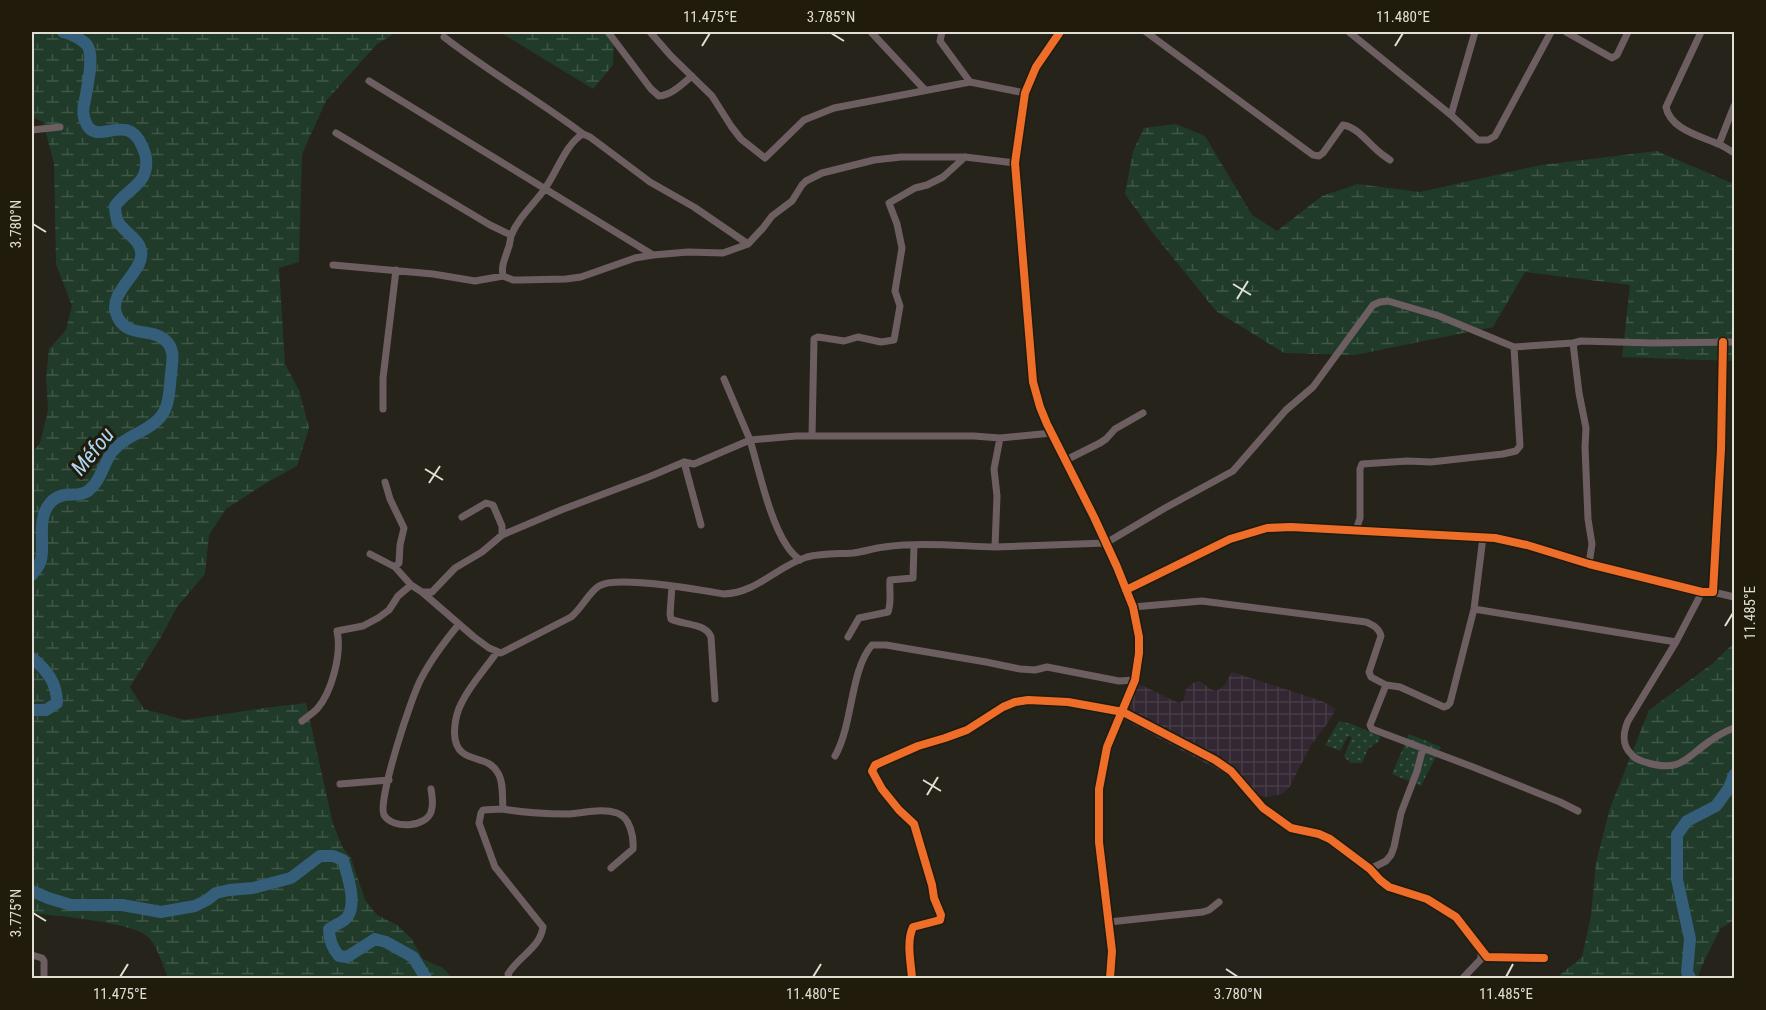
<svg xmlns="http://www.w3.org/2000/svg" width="1766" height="1010" font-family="'Roboto Condensed',sans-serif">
<defs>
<pattern id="industrial-grid" width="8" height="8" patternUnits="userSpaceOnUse" patternTransform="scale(1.5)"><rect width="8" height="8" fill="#322732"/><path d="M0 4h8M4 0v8" fill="none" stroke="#463c45"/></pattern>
<pattern id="grass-dots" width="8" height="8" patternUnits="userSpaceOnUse" patternTransform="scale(1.5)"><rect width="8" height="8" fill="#203b29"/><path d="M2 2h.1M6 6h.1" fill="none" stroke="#405747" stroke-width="1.8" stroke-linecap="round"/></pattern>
<pattern id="wetland-marsh" width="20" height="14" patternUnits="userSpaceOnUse" patternTransform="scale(1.5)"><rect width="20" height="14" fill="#203b29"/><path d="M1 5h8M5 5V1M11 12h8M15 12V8" fill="none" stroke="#405747"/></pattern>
</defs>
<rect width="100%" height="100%" fill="#26231a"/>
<path fill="url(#industrial-grid)" d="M1232,672l90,29 14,8 -9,15 -16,21 -22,43 -7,6 -15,3 -11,-2 -15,-8 -17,-14 -99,-53 -2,1 14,-38 42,20 5,-3 2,-11 7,-6 7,-2 10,8 6,2 8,-5z"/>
<path fill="url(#grass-dots)" d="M1339,721l13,3 27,12 1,2 -2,4 -10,7 -6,14h-11l-7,-6 8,-20 -4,-1 -8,15 -15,-6z
M1409,734l32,13 -20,39 -29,-12z"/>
<path fill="url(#wetland-marsh)" d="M32,32h365l-20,12 -51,57 -24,53 -3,108 -20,6 6,96 14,26 10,38 -12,38 -31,17 -40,26 -17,26 -4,39 -28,33 -16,30 -31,50 14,22 41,11 79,-12 42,-5 27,121 10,24 8,10 14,42 12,15 20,10 14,13 12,21 20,9 9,10h-284c-5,-12 -11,-34 -21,-42 -16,-14 -91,-20 -115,-23v-460l8,-10 8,-33 -2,-32 3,-29 17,-19 6,-24 -16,-42 -2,-101 -11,-41 -11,-5z
M500,32h114l-1,33 -20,24z
M1176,124l29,12 47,79 25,16 45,-35 36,-12 62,8 121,-27 116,-14 77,33v177l-112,-4 8,-72 -105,-13 -32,55 -138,28 -71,-2 -68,-42 -63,-78 -28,-39 8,-43 11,-23z
M1734,643v277l-14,9 -20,41 -2,8h-142l26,-21 9,-42 5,-53 14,-54 39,-98 63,-46z"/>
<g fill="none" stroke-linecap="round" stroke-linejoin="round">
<path stroke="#355e7a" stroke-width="12" d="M32,575c3,-4 8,-10 9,-15 4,-19 -5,-42 10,-58 13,-13 25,-3 37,-11 13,-10 15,-27 24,-39 7,-9 16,-14 26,-19 31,-15 30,-27 33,-59 1,-10 4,-22 -3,-31 -14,-18 -43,-2 -52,-30 -7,-19 23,-39 25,-56 3,-17 -18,-24 -24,-37 -1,-4 -2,-10 -2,-14 12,-17 34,-22 31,-47 0,-5 -2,-8 -4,-13 -15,-36 -45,2 -56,-23 -4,-8 -3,-16 -1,-23 2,-13 10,-44 2,-55 -5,-6 -16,-11 -24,-13
M32,658c15,12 25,25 25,45l-11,7h-14
M32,891l16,7 23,7h51l39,7 34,-6 12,-6 9,-7 13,-3 24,-2 38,-10 29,-22h13l10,4c4,15 14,41 5,56 -4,7 -13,8 -19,13 0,10 3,19 10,27l8,1 28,-18 11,3 27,15 13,21
M1690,978l-3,-6 3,-33 -13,-60v-44l10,-14 29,-15 13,-18 5,-13"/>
<path stroke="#6d5f61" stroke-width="7" d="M608,32l43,57 8,7c13,-1 23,-12 33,-20
M650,32l21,24 41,40 19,30 10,13 24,19 39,-38 30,-12 136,-26 55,11
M871,32l54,58
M942,32l-2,9 30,41
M1146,32l167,123 6,1 4,-3 20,-28c14,2 24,17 35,26 3,3 8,6 12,9
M1349,32l102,83 27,25h10l7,-4 56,-104
M1566,32l46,26 5,-3 11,-23
M1701,32l-35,75c4,22 34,29 52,37 6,2 11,6 16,9
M444,37c45,35 94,63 139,97
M369,81l284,174
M1451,115l24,-83
M32,130l28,-3
M336,133l154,92 21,10
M1719,144l15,-38
M333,265l100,9 42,7 28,-5 10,4h6l47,-1 15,-2 54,-19 18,-3 35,-3 35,1 25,-9 15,-16 9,-12 20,-15 10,-16 4,-4 16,-8 52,-13 27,-3h64l50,6
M503,276c-2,-11 2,-17 5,-27 2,-4 2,-9 3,-13 7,-18 22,-31 33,-46 12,-16 22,-47 39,-56l7,3 60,45 44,25 54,37
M1573,343l6,50 7,35 -1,19 3,72 4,25 -3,20
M724,379l26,61 46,-4h178l26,2 52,-5
M383,409v-31l13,-108
M812,436l2,-97 4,-2 26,4 14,-4 23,5 13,-2 6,-34 -5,-15 7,-43 -5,-24 -8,-21 26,-15 12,-3 16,-8 22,-20
M1066,460l34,-17 6,-4 9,-10 28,-16
M385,482l5,17 14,29 -4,17 -1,18 -4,4
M462,517l24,-14 7,2 9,21v9
M701,525l-17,-63 10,2 56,-24c9,30 20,82 37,106 3,5 8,10 13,14
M1356,530l4,-12v-49l2,-5 45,-3 24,1 72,-8 13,-3 4,-5 -6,-99
M995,547l111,-4 59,-35 68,-37 53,-61 27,-23 60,-82 7,-3 8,-1 51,15 75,31 59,-4 8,-2 72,2 81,-1
M370,554l25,13 16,18 11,7 52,45 15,11 12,5 70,-36c11,-9 18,-25 28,-31 18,-11 101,4 125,8 33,-1 53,-28 83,-37 15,-4 31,-3 46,-4 10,-1 21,-5 31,-6 37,-5 74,-1 111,0l2,-51 -3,-27 6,-31
M672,586l-2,28 1,5c12,6 35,4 40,18l4,62
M1126,590l104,-51 37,-11 24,-1 204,11 32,7 62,19 113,28h11l8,-143 2,-107
M422,592h10l23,-24 27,-16 20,-17 59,-25 90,-34 33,-14
M1702,592l-26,50 -48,79c-5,12 -7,24 4,34 4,5 10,6 16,8 34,9 37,-5 62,-22 7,-5 16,-10 24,-13
M1713,592l21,5
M1133,607l69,-6 164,21c7,3 13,6 15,14l-12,36 2,5 15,8 14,2 44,20 3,-1 3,-3 24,-94 9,-72
M1474,609l202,33
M848,637l11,-19 29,-6c4,-11 1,-21 2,-32l23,-2 1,-33
M497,652c-11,16 -26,32 -35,50 -7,13 -13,41 1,51 11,8 28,6 35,20 6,10 4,25 5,36 21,4 45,5 66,5 15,-1 33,-6 48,-1 13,4 17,24 16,36l-22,19
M1386,685l-16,40 2,4 101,38 87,35 18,9
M302,721c5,-4 11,-8 15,-12 15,-17 25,-56 20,-78l26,-5 15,-8 11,-8 9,-14 13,-11
M835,756c18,-31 15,-86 37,-111h14l100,17 34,7 15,1 12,-3 72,14 16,-1
M340,784l49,-4
M431,789c1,7 3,15 0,23 -5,15 -38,18 -47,3 -7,-14 28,-121 38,-138 10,-19 23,-36 37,-53
M503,809l-20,1 -2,3 -2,10 16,44 48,60c-3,21 -24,29 -35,47l1,4
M1370,869l16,-8 5,-6 3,-8 7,-34 16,-42 6,-23
M1109,922l94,-10 6,-2 10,-8
M32,955l10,3 2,3v17
M912,978c-1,-15 -6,-36 1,-51l27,-7 1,-5 -7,-17 -2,-13 -18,-61 -15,-14 -17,-21 -10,-18 3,-6 43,-19 27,-8 22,-8 36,-23 12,-5 13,-2 40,2 55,10 92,48 16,11 32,37 28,20 28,6 11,5 40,30 10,11 9,7 38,12 29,18 31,40 57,1
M1463,978l18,-19v-11"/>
<path stroke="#6d5f61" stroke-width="8" d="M1060,32l-24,35 -11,26 -10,70 18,219 7,25 7,17 47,93 23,50 16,40 6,30v16l-4,27 -28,67 -8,42v53l13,109 -2,27"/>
<g stroke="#211b0c" stroke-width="11">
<path id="cycleway" d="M1060,32l-24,35 -11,26 -10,70 18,219 7,25 7,17 47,93 23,50 16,40 6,30v16l-4,27 -28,67 -8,42v53l13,109 -2,27
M1126,590l104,-51 37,-11 24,-1 204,11 32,7 62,19 113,28h11l8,-143 2,-107
M912,978c-1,-15 -6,-36 1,-51l27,-7 1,-5 -7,-17 -2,-13 -18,-61 -15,-14 -17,-21 -10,-18 3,-6 43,-19 27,-8 22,-8 36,-23 12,-5 13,-2 40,2 55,10 92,48 16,11 32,37 28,20 28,6 11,5 40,30 10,11 9,7 38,12 29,18 31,40 57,1"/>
</g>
<use href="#cycleway" stroke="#ee6e29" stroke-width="8"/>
</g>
<path fill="none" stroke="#e1ded3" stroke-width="2" d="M831,33l13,8M702,46l8,-13M1395,46l8,-13M33,224l13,8M1233,284l18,11M1237,299l11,-18M425,469l18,11M429,483l11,-17M1725,626l8,-13M923,780l18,11M927,795l11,-18M33,913l13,8M1226,969l12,8M120,977l8,-13M813,977l8,-13M1506,977l7,-13"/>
<g text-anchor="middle" stroke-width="6" stroke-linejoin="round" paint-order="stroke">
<g font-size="22" font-style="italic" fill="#add7f5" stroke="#211b0c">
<text transform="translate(92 451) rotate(-51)" y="8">Méfou</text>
</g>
</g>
<rect width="1766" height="1010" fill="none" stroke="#211b0c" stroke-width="66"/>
<rect x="33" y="33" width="1700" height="944" fill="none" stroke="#e1ded3" stroke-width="2"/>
<g font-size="15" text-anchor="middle" fill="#e1ded3">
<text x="710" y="22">11.475°E</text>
<text x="831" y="22">3.785°N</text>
<text x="1403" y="22">11.480°E</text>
<text transform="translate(16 224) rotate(-90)" y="5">3.780°N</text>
<text transform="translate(1750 613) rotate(-90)" y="5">11.485°E</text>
<text transform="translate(16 913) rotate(-90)" y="5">3.775°N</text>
<text x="120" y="999">11.475°E</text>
<text x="813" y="999">11.480°E</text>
<text x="1238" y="999">3.780°N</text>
<text x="1506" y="999">11.485°E</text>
</g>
</svg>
